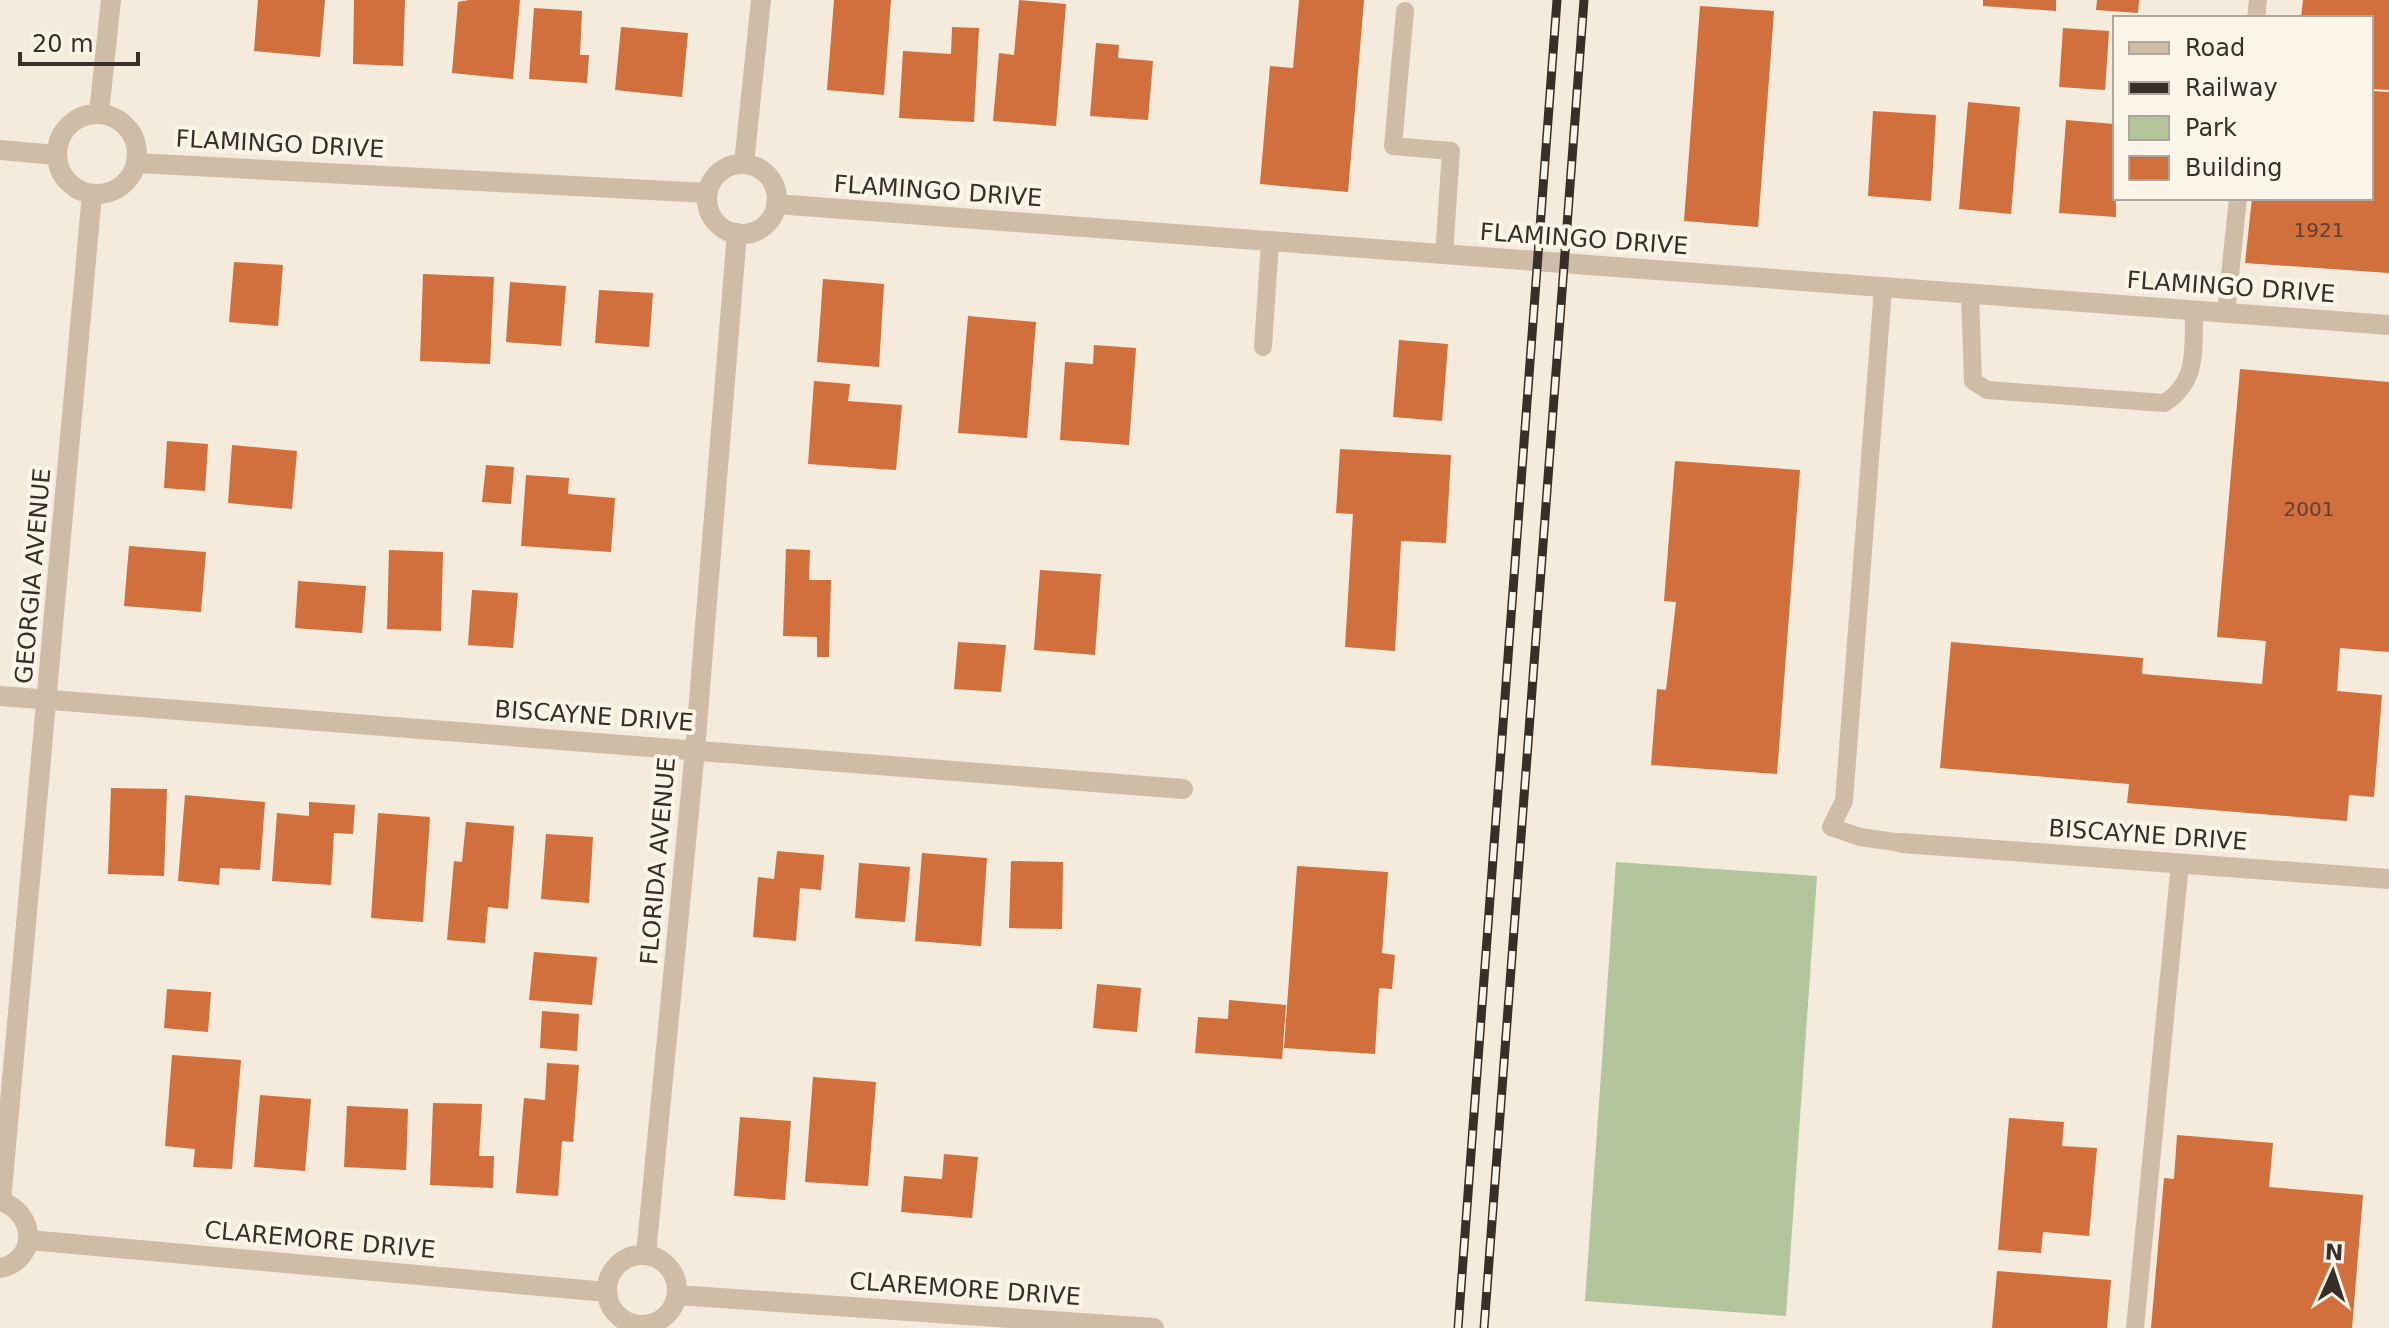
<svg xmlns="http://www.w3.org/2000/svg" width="2389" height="1328" font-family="'DejaVu Sans',sans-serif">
<rect width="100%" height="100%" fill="#f5ebdc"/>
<path fill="#b3c59a" d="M1616,862l201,14 -31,440 -201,-15z"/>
<path fill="#d16f3d" d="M258,0h67l-5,57 -66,-6z
M354,0h51l-2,66 -50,-2z
M469,0h51l-7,79 -61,-6 6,-71z
M834,0h57l-7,95 -57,-5z
M1019,0l47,4 -10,122 -63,-5 6,-68 15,2z
M1299,0h65l-16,192 -88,-8 10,-118 23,2z
M1983,0h73v11l-73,-5z
M2097,0h42l-1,13 -42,-3z
M2303,0h86v90l-18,-1v-71h-70z
M1700,6l74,5 -16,216 -74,-6z
M534,8l48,3 -2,44h9l-2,28 -58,-4z
M621,27l67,6 -6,64 -67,-7z
M952,27l27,1 -5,94 -75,-4 4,-67 48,3z
M2063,28l46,3 -4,59 -46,-3z
M1096,43l23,2 -1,13 35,3 -5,59 -58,-4z
M2371,91l18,1v181l-144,-10 7,-65h119z
M1968,102l52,5 -9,107 -52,-5z
M1873,111l63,4 -5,86 -63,-5z
M2066,120l49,4 1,93 -57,-4z
M234,262l49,3 -5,61 -49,-4z
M423,274l71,3 -4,87 -70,-3z
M823,279l61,5 -5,83 -62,-5z
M510,282l56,4 -5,60 -55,-4z
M599,290l54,3 -4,54 -54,-4z
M968,316l68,6 -9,116 -69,-5z
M1399,340l49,4 -6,77 -49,-4z
M1094,345l42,3 -7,97 -69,-5 5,-78 28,2z
M2240,369l149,13v270l-49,-4 -3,43 45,4 -8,102 -25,-2 -2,26 -220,-18 2,-19 -189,-16 11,-126 192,16 -1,16 120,10 4,-43 -49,-4z
M814,381l36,3 -2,17 54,4 -6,65 -88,-6z
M167,441l41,3 -3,47 -41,-3z
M232,445l65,6 -5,58 -64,-6z
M1340,449l111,6 -5,88 -45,-2 -6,110 -50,-4 8,-133 -17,-1z
M1675,461l125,9 -23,304 -126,-9 6,-76 9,1 10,-88 -12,-1z
M486,465l28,2 -3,37 -29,-2z
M526,475l43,3 -1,16 47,4 -4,54 -90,-6z
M129,546l77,6 -5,60 -77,-6z
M786,549l24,1 -1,30h22l-2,77h-12v-20l-34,-1z
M389,550l54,2 -2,79 -54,-2z
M1040,570l61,4 -6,81 -61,-5z
M298,581l68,5 -4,47 -67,-5z
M472,590l46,3 -5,55 -45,-3z
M958,642l48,3 -5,47 -47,-3z
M111,788l56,1 -3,87 -56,-2z
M185,795l80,7 -5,68 -40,-2 -1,17 -41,-4z
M309,802l46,3 -2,29 -19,-1 -3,52 -59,-4 5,-68 32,3z
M378,813l52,4 -7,105 -52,-4z
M466,822l48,4 -6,83 -20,-2 -3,36 -38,-3 7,-79 8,1z
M546,834l47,3 -4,66 -48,-4z
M777,851l47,4 -3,35 -21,-2 -4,53 -43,-4 5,-60 16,2z
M922,853l65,5 -6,88 -66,-5z
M1011,861l52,1 -1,67 -53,-1z
M859,863l51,4 -5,55 -50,-4z
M1297,866l91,6 -6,81 13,2 -3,34 -13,-1 -4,66 -91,-6z
M534,952l63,5 -5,48 -63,-5z
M1097,984l44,4 -4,44 -44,-4z
M167,989l44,3 -3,40 -44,-4z
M1229,1000l57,5 -4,54 -87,-6 3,-36 30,2z
M542,1011l37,3 -2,37 -37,-3z
M172,1055l69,5 -9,109 -39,-2 2,-18 -30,-3z
M547,1063l32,2 -6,77 -11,-1 -4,55 -42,-3 8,-95 21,2z
M813,1077l63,5 -8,104 -63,-4z
M260,1095l51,4 -6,72 -51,-4z
M433,1103l49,1 -3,52h15l-1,32 -63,-3z
M347,1106l61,3 -2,61 -62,-3z
M740,1117l51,4 -6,79 -51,-4z
M2009,1118l55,4 -2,24 35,2 -8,88 -46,-4 -2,21 -43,-3z
M2177,1135l96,8 -4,44 94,8 -11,133h-201l13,-150 10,1z
M944,1154l34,3 -6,61 -71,-6 3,-36 38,3z
M1997,1271l114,9 -4,48h-115z"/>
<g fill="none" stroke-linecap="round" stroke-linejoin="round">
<path stroke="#cebca7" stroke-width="18" d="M1405,11l-12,135 58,5 -7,104
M2256,18l2,-18
M1883,288l-39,513 -13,26 29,10 42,6
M1970,294l3,87 14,9 177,13c35,-21 29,-56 30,-93
M2226,313l12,-115
M1263,347l7,-105
M2135,1328l45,-465"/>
<path stroke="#cebca7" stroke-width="20" d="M99,113l12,-113
M57 154a40 40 0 1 1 80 0a40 40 0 1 1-80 0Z
M0,150l56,5
M137,163l570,30
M744,164l17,-164
M707 199a35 35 0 1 1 70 0a35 35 0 1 1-70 0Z
M776,204l1613,121
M0,696l1183,93
M1902,843l487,36
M0,1201c36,11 39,59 0,67
M1,1201l91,-1007
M29,1240l578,52
M646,1254l49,-504 42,-517
M607 1290a35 35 0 1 1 70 0a35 35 0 1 1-70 0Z
M677,1295l477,33"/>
<g stroke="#3a2f28" stroke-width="9">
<path id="rail" d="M1458,1328l99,-1328
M1484,1328l100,-1328"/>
</g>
<use href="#rail" stroke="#fbf5e9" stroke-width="6" stroke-dasharray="18" stroke-linecap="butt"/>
</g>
<g text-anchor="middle" stroke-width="8" stroke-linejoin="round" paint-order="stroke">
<g font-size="20" fill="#603f2d">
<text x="2319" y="237">1921</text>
<text x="2309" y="516">2001</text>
</g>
<g font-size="24" fill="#3a2f28" stroke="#fbf5e9">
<text transform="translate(280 144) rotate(3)" y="8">FLAMINGO DRIVE</text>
<text transform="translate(938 191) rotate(4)" y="8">FLAMINGO DRIVE</text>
<text transform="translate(1584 239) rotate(4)" y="8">FLAMINGO DRIVE</text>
<text transform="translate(2231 287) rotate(4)" y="8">FLAMINGO DRIVE</text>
<text transform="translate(33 576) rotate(-85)" y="8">GEORGIA AVENUE</text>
<text transform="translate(594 716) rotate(4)" y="8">BISCAYNE DRIVE</text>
<text transform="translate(2148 835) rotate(4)" y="8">BISCAYNE DRIVE</text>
<text transform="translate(658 861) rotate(-85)" y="8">FLORIDA AVENUE</text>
<text transform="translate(320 1240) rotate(5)" y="8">CLAREMORE DRIVE</text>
<text transform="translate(965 1289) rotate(4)" y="8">CLAREMORE DRIVE</text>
</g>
</g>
<rect x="2113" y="16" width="260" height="184" fill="#fbf5e9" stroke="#aea69c" stroke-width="2"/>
<rect x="2129" y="42" width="40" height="12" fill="#cebca7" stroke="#aea69c" stroke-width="2"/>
<text x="2185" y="56" font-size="24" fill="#3a2f28">Road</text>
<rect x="2129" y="82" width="40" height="12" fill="#3a2f28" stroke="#aea69c" stroke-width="2"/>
<text x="2185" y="96" font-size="24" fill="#3a2f28">Railway</text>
<rect x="2129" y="116" width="40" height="24" fill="#b3c59a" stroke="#aea69c" stroke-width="2"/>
<text x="2185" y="136" font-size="24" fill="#3a2f28">Park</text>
<rect x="2129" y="156" width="40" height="24" fill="#d16f3d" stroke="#aea69c" stroke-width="2"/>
<text x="2185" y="176" font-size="24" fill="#3a2f28">Building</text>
<g transform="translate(2333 1272) rotate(3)" stroke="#fbf5e9" stroke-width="6" paint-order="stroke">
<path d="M0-6L14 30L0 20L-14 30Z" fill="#3a2f28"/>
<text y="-12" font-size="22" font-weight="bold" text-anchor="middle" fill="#3a2f28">N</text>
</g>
<path d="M20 52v12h118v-12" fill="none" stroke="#3a2f28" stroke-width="4"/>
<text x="32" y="52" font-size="24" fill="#3a2f28" stroke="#fbf5e9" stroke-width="6" paint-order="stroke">20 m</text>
</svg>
